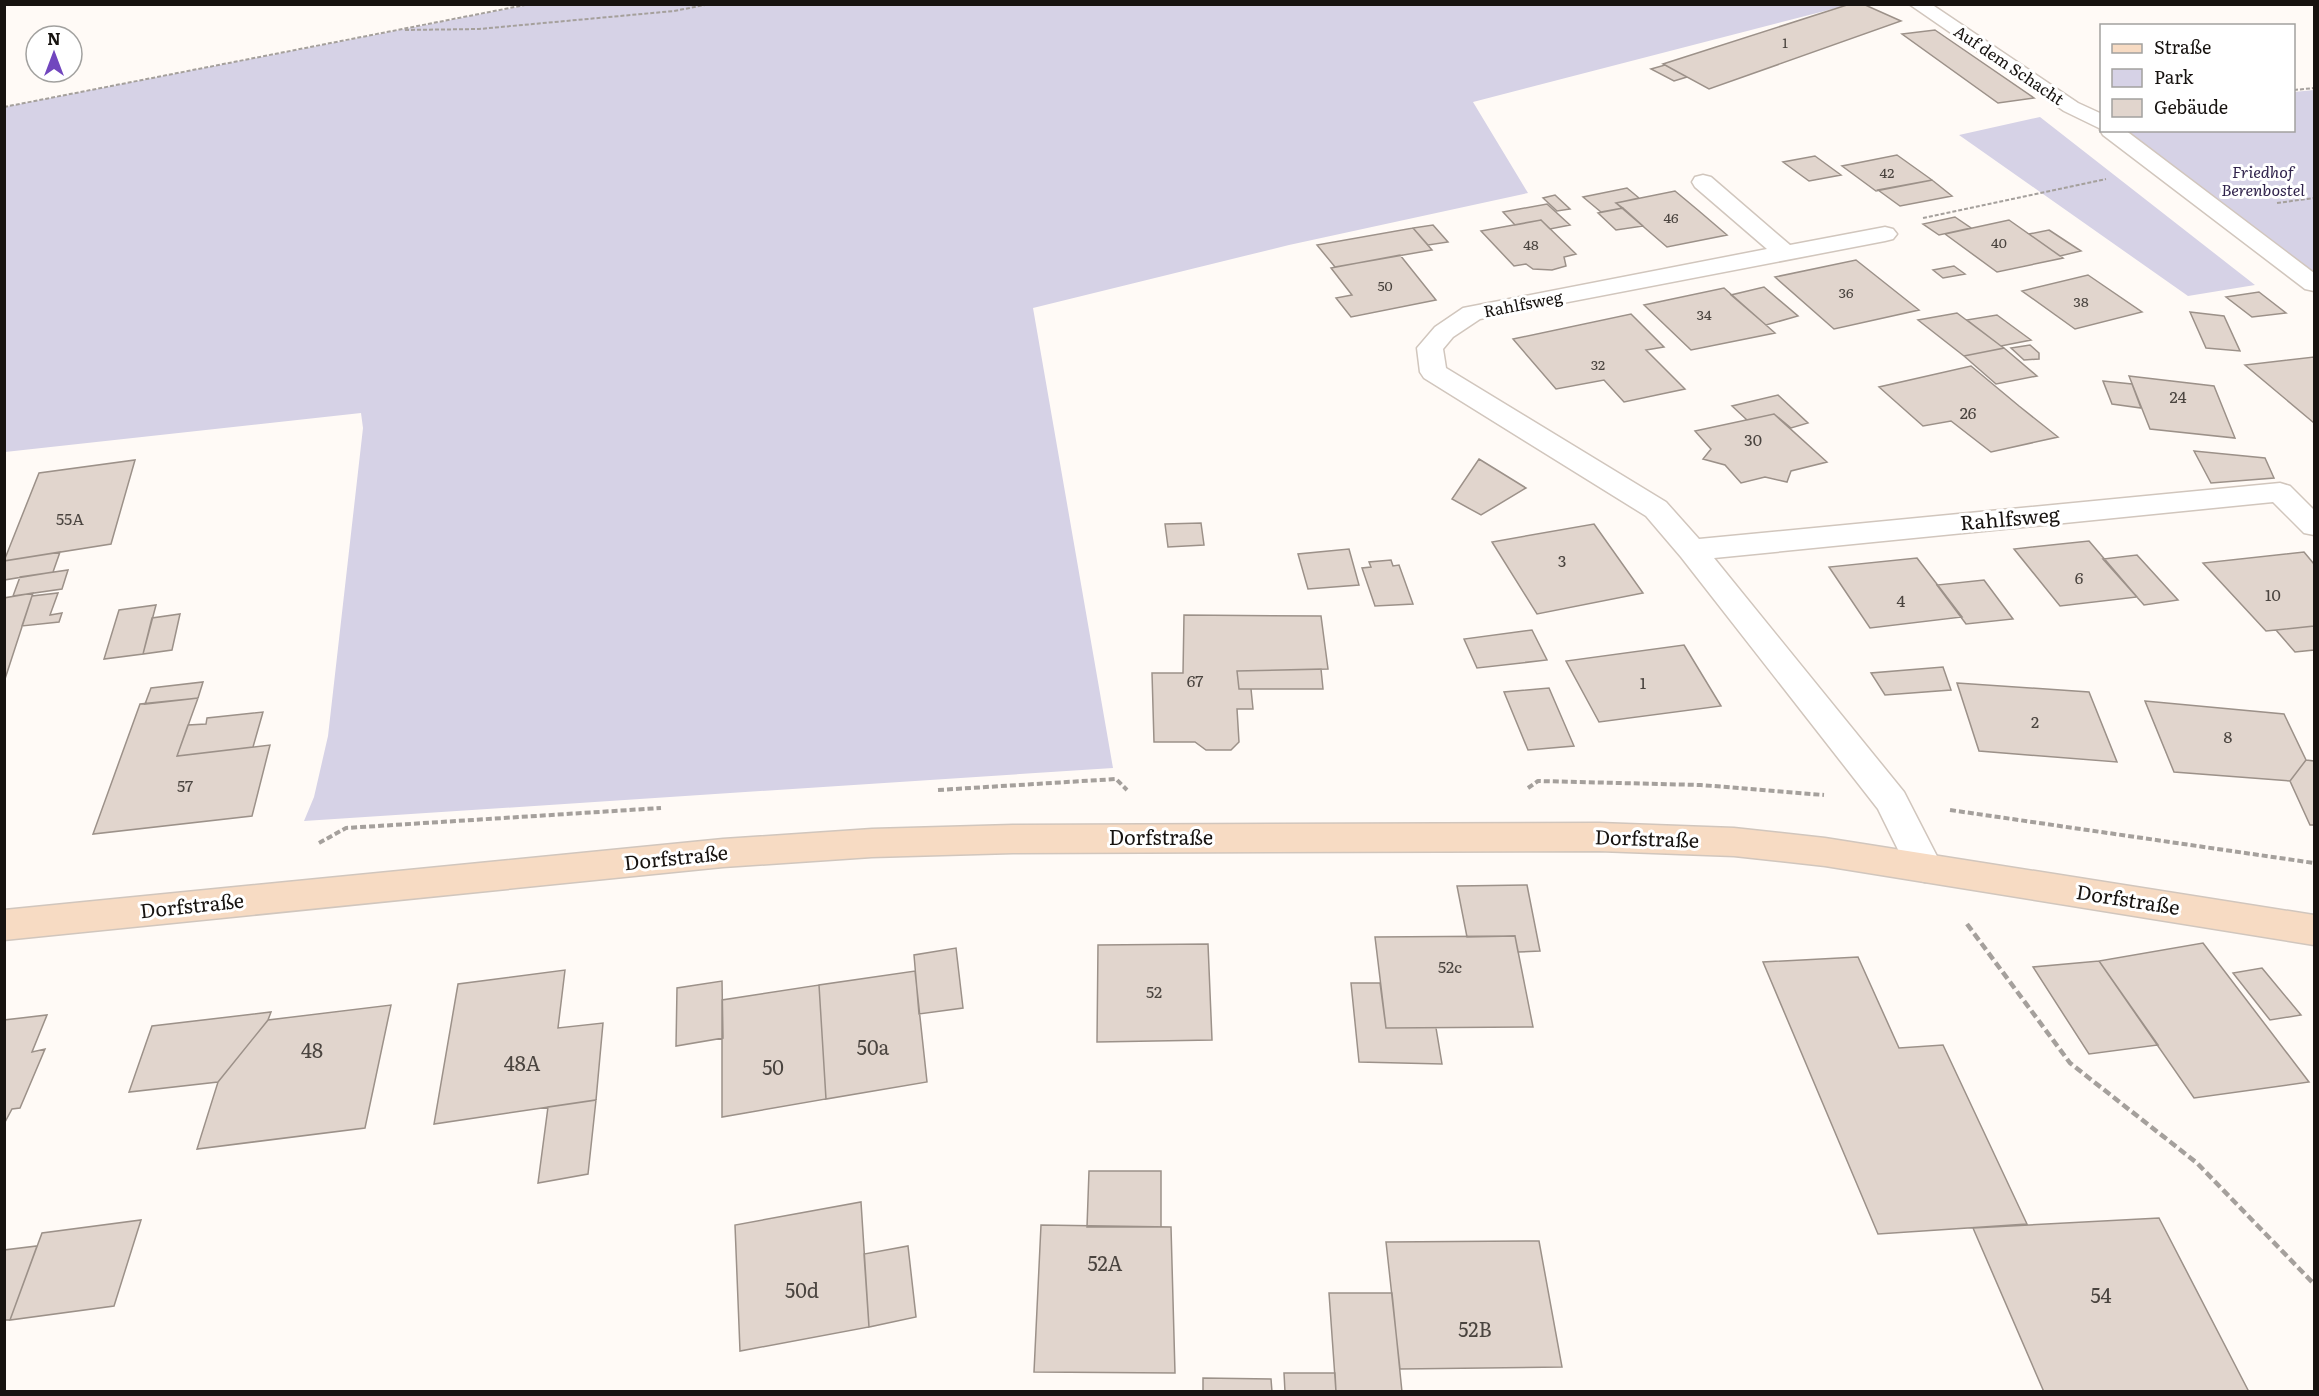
<svg xmlns="http://www.w3.org/2000/svg" width="2319" height="1396" font-family="Literata,serif">
<rect width="100%" height="100%" fill="#fffaf6"/>
<path fill="#d6d2e6" d="M533,4h1315v1l-375,97 55,91 -239,52 -256,63 80,460 -809,53 10,-24 14,-61 35,-308 -2,-15 -356,39v-345z
M2314,90v194l-203,-153 183,-1v-38z
M2040,117l215,168 -67,11 -229,-161z"/>
<path fill="#e1d5cd" stroke="#9c9189" stroke-width="1.5" d="M1850,4h13l38,17 -192,68 -46,-25z
M1935,30l99,68 -36,5 -96,-69z
M1665,65l22,12 -13,4 -23,-12z
M1897,155l35,25 -56,11 -34,-25z
M1815,156l26,19 -32,6 -26,-19z
M1932,180l20,16 -52,10 -22,-16z
M1627,188l12,10 -23,5 7,5 -22,4 -18,-15z
M1675,191l24,20 28,24 -60,12 -51,-44z
M1555,195l15,14 -13,2 -14,-13z
M1547,204l23,21 -20,4 -9,-9 -26,5 -12,-13z
M1623,208l20,18 -27,4 -18,-17z
M1955,217l16,11 -32,7 -16,-11z
M1541,220l35,34 -12,3 2,9 -14,4 -19,-1 -7,-5 -12,2 -33,-35z
M2009,220l54,38 -66,14 -52,-38z
M1433,225l15,17 -20,3 -15,-17z
M1413,228l19,22 -97,17 -18,-22z
M2049,230l32,21 -21,5 -31,-22z
M1400,255l36,45 -85,17 -15,-19 16,-3 -21,-27z
M1856,260l63,50 -85,19 -59,-52z
M1954,266l11,8 -22,4 -10,-8z
M2088,275l54,37 -67,17 -53,-38z
M1764,287l34,29 -32,9 -35,-30z
M1724,288l51,45 -84,17 -47,-45z
M2259,292l27,21 -34,4 -26,-20z
M2190,312l34,4 16,35 -34,-3z
M1957,313l44,33 3,2 -40,8 -46,-36z
M1631,314l33,33 -18,3 39,39 -61,13 -20,-22 -48,9 -43,-50z
M1997,315l34,25 -30,6 -34,-26z
M2030,345l9,8v6l-15,1 -13,-12z
M2004,348l33,28 -41,8 -32,-28z
M2314,357v66l-69,-58z
M1971,366l48,40 39,31 -67,15 -40,-31 -28,5 -44,-39z
M2129,376l85,10 21,52 -85,-9z
M2103,381l29,3 9,24 -29,-4z
M1778,395l30,28 -17,5 -17,-14 -27,6 -15,-14z
M1774,414l53,48 -36,9 -4,11 -22,-5 -24,6 -16,-18 -22,-6 8,-10 -16,-18z
M2194,451l71,7 9,20 -63,5z
M1479,459l47,29 -45,27 -29,-16z
M135,460l-24,84 -107,17 35,-88z
M1201,523l3,22 -36,2 -3,-23z
M1594,524l49,69 -106,21 -45,-72z
M2089,541l48,56 -77,9 -46,-57z
M1349,549l10,36 -51,4 -10,-35z
M60,552l-7,20 -49,8v-19z
M2304,552l10,12v62l-38,4 -10,1 -63,-68z
M2137,555l41,45 -34,5 -41,-46z
M1917,558l45,59 -92,11 -41,-61z
M1391,560l2,6 6,-1 14,39 -38,2 -13,-38 9,-1 -2,-5z
M68,570l-6,19 -49,7 7,-19z
M1984,580l29,39 -47,5 -29,-39z
M33,593l-1,3 -28,86v-84z
M58,593l-8,22 12,-2 -3,9 -37,4 10,-30z
M156,605l-13,49 -39,5 15,-49z
M180,614l-8,36 -29,4 9,-36z
M1184,615l137,1 7,53 -91,2 2,18h12l2,20h-16l2,33 -8,8h-25l-11,-8h-41l-2,-69h31z
M2314,626v24l-19,2 -19,-22z
M1532,630l15,30 -70,8 -13,-29z
M1684,645l37,61 -122,16 -33,-61z
M1943,667l8,23 -66,5 -14,-22z
M1321,669l2,20h-84l-2,-18z
M203,682l-5,16 -53,6 6,-16z
M1957,683l132,9 28,70 -138,-11z
M1549,688l25,58 -46,4 -24,-58z
M198,698l-21,58 93,-11 -18,71 -159,18 47,-130z
M2145,701l139,13 22,46 -16,21 -116,-9z
M263,712l-10,35 -76,9 11,-31 18,-1 1,-6z
M2306,760l8,1v64h-4l-20,-44z
M1527,885l13,66 -22,1 -3,-16 -48,1 -10,-51z
M1515,936l18,91 -147,1 -11,-91z
M2203,943l106,139 -115,16 -95,-137z
M1208,944l4,96 -115,2 1,-97z
M956,948l7,60 -44,6 -5,-59z
M1858,957l41,91 44,-3 84,179 -149,10 -115,-272z
M2099,961l59,84 -69,9 -56,-87z
M2262,968l39,47 -31,5 -37,-47z
M565,970l-7,58 45,-5 -7,77 -162,24 24,-140z
M915,971l12,111 -101,17 -7,-114z
M722,981l1,57 -47,8 1,-58z
M1351,983h29l6,45h50l6,36 -83,-2z
M819,985l7,114 -104,18v-117z
M391,1005l-26,123 -168,21 21,-67 50,-62z
M271,1012l-3,8 -50,62 -89,10 23,-66z
M47,1015l-15,37 13,-3 -25,59 -8,1 -8,15v-104z
M596,1100l-8,74 -50,9 10,-76z
M1089,1171h72v56h-74z
M861,1202l8,125 -129,24 -5,-126z
M2159,1218l90,174h-205l-71,-164z
M141,1220l-27,86 -104,14 32,-87z
M1041,1225l130,2 4,146 -141,-1z
M1539,1241l23,126 -162,2 -14,-127z
M37,1246l-27,74h-6v-70z
M908,1246l8,71 -47,10 -5,-73z
M1329,1293h63l10,99h-66z
M1284,1373h51l1,19h-51z
M1203,1378l68,1 1,13h-69z"/>
<g fill="none" stroke-linecap="round" stroke-linejoin="round">
<g stroke="#d1c6bd" stroke-width="3">
<path id="street" d="M1909,4h22l147,99 24,11v16h23l189,143v18l-9,-2 -202,-154 -3,-5 1,-1 -37,-18z
M1703,175l8,2 79,68 95,-18 8,2 4,5 -4,5 -8,2 -405,78 -27,18 -10,12 3,19 220,134 33,37 581,-56 10,3 24,24v25l-10,-2 -31,-31 -559,56 190,234 39,76 -5,10 -13,4 -13,-4 -34,-69 -197,-252 -35,-41 -222,-138 -4,-6 -3,-24 18,-21 28,-19 304,-59 -72,-62 -3,-5 3,-5z"/>
</g>
<g stroke="#d1c6bd" stroke-width="3">
<path id="secondary" d="M1599,823l135,5 91,10 489,77v30l-489,-79 -91,-10 -135,-5 -586,2 -141,4 -149,10 -719,73v-30l719,-71 149,-10 141,-4z"/>
</g>
<path stroke="#a5a09c" stroke-width="2" stroke-dasharray="4 2" stroke-linecap="butt" d="M405,30l74,-1 195,-18 36,-7
M2294,90l20,-2
M4,107l526,-103
M2277,203l37,-5
M1923,218l183,-39"/>
<path stroke="#a5a09c" stroke-width="4" stroke-dasharray="6 3" stroke-linecap="butt" d="M1528,788l10,-7 163,4 123,10
M938,790l178,-11 11,11
M1950,810l364,53
M319,843l27,-15 315,-20"/>
<path stroke="#a5a09c" stroke-width="4.5" stroke-dasharray="8 4" stroke-linecap="butt" d="M1967,924l103,139 127,100 117,121"/>
<use href="#street" fill="#fff" fill-rule="evenodd"/>
<use href="#secondary" fill="#f7dbc3" fill-rule="evenodd"/>
</g>
<g text-anchor="middle" stroke-width="6" stroke-linejoin="round" paint-order="stroke">
<g font-size="14" fill="#4a443f">
<text x="1785" y="48">1</text>
<text x="1887" y="178">42</text>
<text x="1671" y="223">46</text>
<text x="1999" y="248">40</text>
<text x="1531" y="250">48</text>
<text x="1385" y="291">50</text>
<text x="1846" y="298">36</text>
<text x="2081" y="307">38</text>
<text x="1704" y="320">34</text>
<text x="1598" y="370">32</text>
</g>
<g font-size="16" fill="#171310" stroke="#fff">
<text transform="translate(2009 65) rotate(34)" y="6">Auf dem Schacht</text>
<text transform="translate(1523 304) rotate(-11)" y="6">Rahlfsweg</text>
</g>
<g font-size="16" font-style="italic" fill="#30234c" stroke="#fff">
<text x="2263" y="178">Friedhof<tspan x="2263" dy="18">Berenbostel</tspan></text>
</g>
<g font-size="16" fill="#4a443f">
<text x="2178" y="403">24</text>
<text x="1968" y="419">26</text>
<text x="1753" y="446">30</text>
<text x="70" y="525">55A</text>
<text x="1562" y="567">3</text>
<text x="2079" y="584">6</text>
<text x="2273" y="601">10</text>
<text x="1901" y="607">4</text>
<text x="1195" y="687">67</text>
<text x="1643" y="689">1</text>
<text x="2035" y="728">2</text>
<text x="2228" y="743">8</text>
<text x="185" y="792">57</text>
<text x="1450" y="973">52c</text>
<text x="1154" y="998">52</text>
</g>
<g font-size="20" fill="#171310" stroke="#fff">
<text transform="translate(2010 519) rotate(-5)" y="7">Rahlfsweg</text>
<text x="1161" y="845">Dorfstraße</text>
<text transform="translate(1647 839) rotate(2)" y="7">Dorfstraße</text>
<text transform="translate(676 858) rotate(-6)" y="7">Dorfstraße</text>
<text transform="translate(2128 900) rotate(9)" y="7">Dorfstraße</text>
<text transform="translate(192 906) rotate(-6)" y="7">Dorfstraße</text>
</g>
<g font-size="20" fill="#4a443f">
<text x="873" y="1055">50a</text>
<text x="312" y="1058">48</text>
<text x="522" y="1071">48A</text>
<text x="773" y="1075">50</text>
<text x="1105" y="1271">52A</text>
<text x="802" y="1298">50d</text>
<text x="2101" y="1303">54</text>
<text x="1475" y="1337">52B</text>
</g>
</g>
<rect width="2319" height="1396" fill="none" stroke="#171310" stroke-width="12"/>
<rect x="2100" y="24" width="195" height="108" fill="#ffffff" stroke="#a2a19f" stroke-width="1.5"/>
<rect x="2112" y="44" width="30" height="9" fill="#f7dbc3" stroke="#a2a19f" stroke-width="1.5"/>
<text x="2154" y="54" font-size="18" fill="#171310">Straße</text>
<rect x="2112" y="69" width="30" height="18" fill="#d6d2e6" stroke="#a2a19f" stroke-width="1.5"/>
<text x="2154" y="84" font-size="18" fill="#171310">Park</text>
<rect x="2112" y="99" width="30" height="18" fill="#e1d5cd" stroke="#a2a19f" stroke-width="1.5"/>
<text x="2154" y="114" font-size="18" fill="#171310">Gebäude</text>
<g transform="translate(54 54)"><circle r="28" fill="#ffffff" stroke="#a2a19f" stroke-width="1.5"/>
<path d="M0-4.5L10 22L0 15L-10 22Z" fill="#7146be"/>
<text y="-9" font-size="16" font-weight="bold" text-anchor="middle" fill="#171310">N</text>
</g>
</svg>
